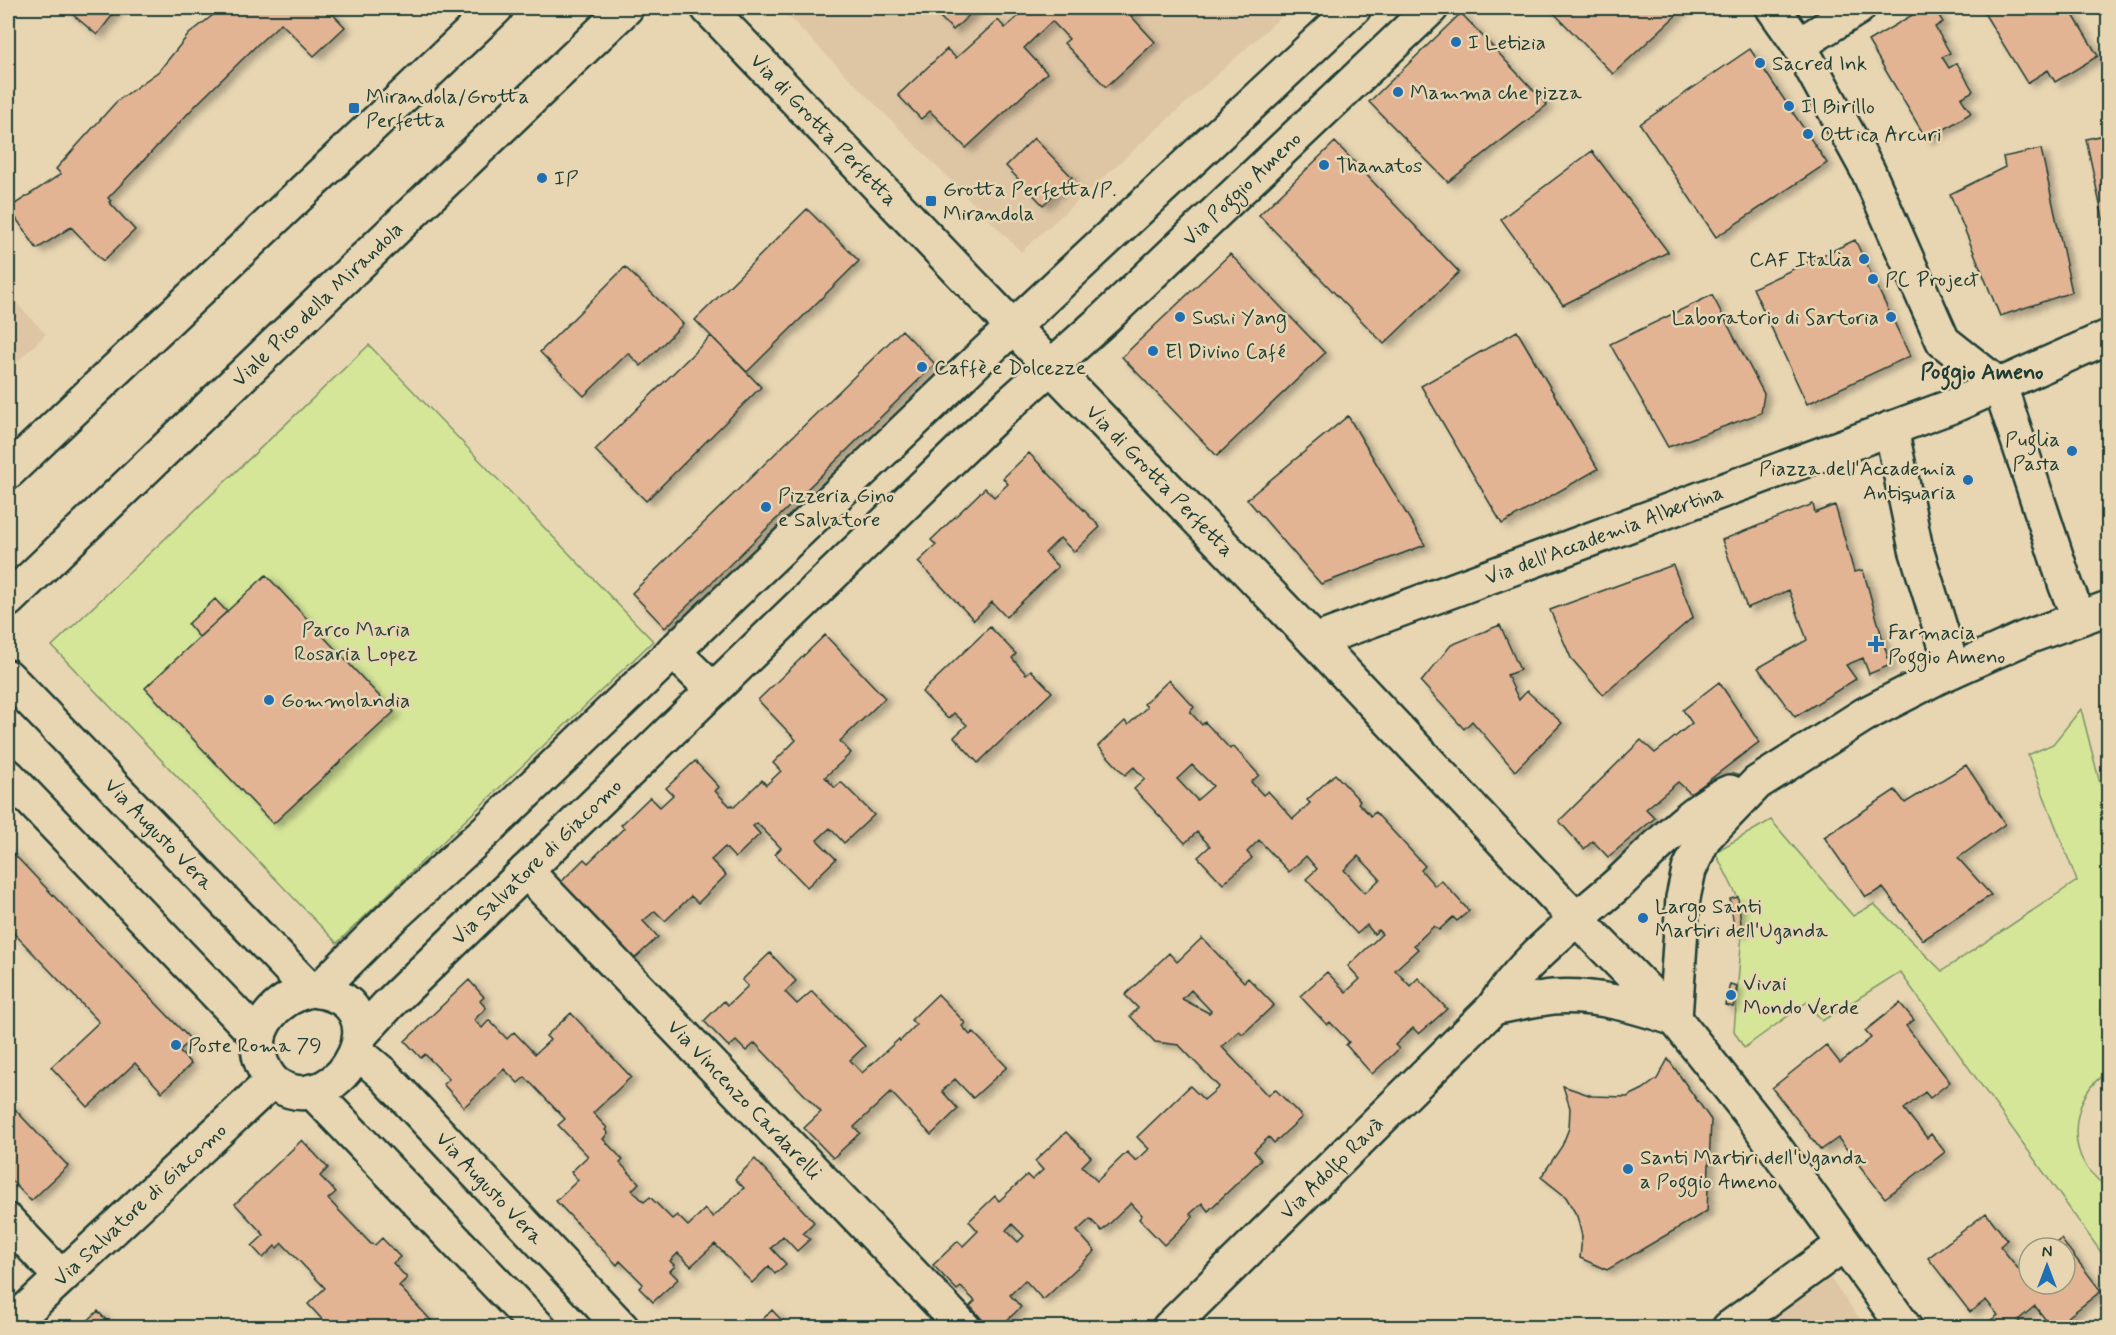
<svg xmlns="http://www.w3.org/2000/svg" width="2116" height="1335" font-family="Mynerve,sans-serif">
<defs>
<filter id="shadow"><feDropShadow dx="6" dy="4" stdDeviation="3" flood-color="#0004"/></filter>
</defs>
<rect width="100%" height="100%" fill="#e8d6b3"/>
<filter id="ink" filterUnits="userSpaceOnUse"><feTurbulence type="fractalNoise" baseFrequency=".0167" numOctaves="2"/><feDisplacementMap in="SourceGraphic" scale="12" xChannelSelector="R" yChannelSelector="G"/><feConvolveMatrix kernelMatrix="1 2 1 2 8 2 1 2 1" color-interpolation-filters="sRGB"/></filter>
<g filter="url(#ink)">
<path fill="#dec6a5" d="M780,8h511l-270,244z
M8,294l38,40 -38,37z
M1827,1274l39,53 -120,1z"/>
<path fill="#d6e699" stroke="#7a9266" stroke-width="1.5" d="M369,345l284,296 -316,302 -285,-297z
M2081,709l27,106v257c-28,16 -39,55 -27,85 6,14 16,23 27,31v74l-208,-290 -78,49 -15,-19 -63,46 -10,-17 8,-98 -4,-35 -23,-46 56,-32 82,96 21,-12 68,67 135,-90 -49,-126 25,-11z"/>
<path fill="#e3b494" stroke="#1f3d34" stroke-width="1.5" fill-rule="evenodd" filter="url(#shadow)" d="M65,8h53l-21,27z
M222,8h105l18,19 -31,29 -33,-33 -23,21 -62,61 -88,93 3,3 -2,1 26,28 -32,31 -32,-34 -34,22 -28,-41 52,-34 -5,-5 60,-67 43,-31 30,-37z
M931,8h46l-24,22z
M1028,8h110l-7,8 24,26 -49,45 -42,-44 5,-4 -17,-18 -28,27 23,25 -81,75 -36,-37 -9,8 -23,-24 49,-46 9,9 42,-38 7,8z
M1549,8h135l-71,66z
M1924,8h10l9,14 -8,5 15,26 -8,4 7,11 8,-5 16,28 -12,7 10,15 -44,27 -59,-99z
M1981,8h88l29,48 -43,26 -7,-12 -21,13z
M1461,13l86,92 -99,77 -79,-80z
M1750,49l77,114 -111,74 -76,-113z
M2108,134v108l-22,-103z
M1034,138l38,39 -29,28 -37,-39z
M1335,142l124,130 -75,72 -125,-129z
M2041,149l31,143 -72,24 -50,-122 55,-27 -2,-10z
M1592,151l76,101 -105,53 -62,-86z
M807,209l52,52 -112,111 -52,-52z
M1855,240l55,116 -103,48 -54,-116z
M1230,254l95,99 -108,103 -95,-99z
M625,267l58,57 -42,42 -13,-13 -44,43 -44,-44z
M1712,295l52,99 -3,19 -93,34 -58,-103z
M902,330l33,34 -270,264 -33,-35z
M1517,331l81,138 -96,55 -81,-138z
M711,336l50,51 -115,114 -51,-51z
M1348,416l77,129 -104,39 -74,-85z
M2108,420v53l-8,-52z
M1029,453l71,74 -26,25 -14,-14 -15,15 13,14 -52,50 -14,-15 -18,18 -56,-58 18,-17 -5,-5 54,-52 9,9 14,-13 -5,-6z
M1813,504l2,9 20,-8 19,67 9,-2 27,95 -21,9 -6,-16 -17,7 10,14 -61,38 -37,-49 49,-28 -18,-50 -42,18 -25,-68z
M1673,565l20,52 -90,78 -32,-37 -21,-48z
M266,575l128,137 -121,112 -128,-136z
M215,599l12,13 -28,25 -11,-13z
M1500,625l20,45 -13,5 12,25 8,-9 35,32 -47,48 -43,-50 -8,8 -43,-47 30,-37z
M990,627l26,27 -4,4 14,16 5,-4 21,22 -74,71 -24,-26 13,-12 -13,-12 -6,6 -26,-27z
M825,635l60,63 -45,43 11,12 -26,24 10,11 6,-6 33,33 -30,28 -14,-15 -13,12 19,19 -29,28 -32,-33 6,-6 -24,-25 -4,3 7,8 -25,24 -10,-11 -14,13 15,15 -28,28 -7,-7 -26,25 -10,-10 -12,10 15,16 -26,24 -72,-78 24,-24 4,4 36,-35 -3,-3 29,-28 10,10 13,-12 -7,-7 29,-27 24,26 -4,4 15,15 2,-1 2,2 28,-27 4,5 15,-14 -8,-8 23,-23 -38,-40z
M1169,680l25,27 -4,5 12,13 3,-3 25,27 3,-3 26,29 -8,7 12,13 5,-4 25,28 17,-16 -3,-3 28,-26 25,27 -2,2 13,13 4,-4 50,54 -4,4 14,16 6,-6 28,31 -12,10 -4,-4 -14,13 -5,-4 -20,19 4,4 -23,21 15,16 8,-8 29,31 -28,25 -6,-6 -18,17 4,4 -27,25 -26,-29 3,-3 -19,-20 -3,3 -27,-29 27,-24 19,20 14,-13 -12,-13 34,-32 -4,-4 -4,4 -7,-9 -10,9 -51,-55 11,-10 -11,-13 -17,16 -30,-32 -12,12 5,6 -29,26 -25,-27 12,-11 -13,-14 -12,11 -51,-54 11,-10 -11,-12 -9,8 -27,-29 27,-25 3,4 19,-18 -3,-3zM1192,765l21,21 -16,14 -20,-21zM1358,856l22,23 -15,14 -21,-23z
M1719,682l40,60 -68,52 -13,-12 -32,27 9,9 -47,39 -15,-16 -9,8 -25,-28 82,-81 14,13 37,-30 -9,-13z
M1966,765l39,59 -47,34 33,37 -68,45 -40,-52 -17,9 -42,-60 71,-47 10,13z
M9,849l182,191 -12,11 12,13 -29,28 -27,-29 -47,44 -37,-40 48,-45 -91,-95v-77z
M1738,897l4,36h-7l-5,-34z
M1202,938l42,44 4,-4 26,27 -31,29 -4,-3 -17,16 46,49 7,-7 27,28 -28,26 -5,-6 -15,14 7,9 -53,51 -6,-8 -12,11 3,3 -29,28 -25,-26 3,-4 -11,-12 -29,28 -12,-12 -13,12 18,20 -52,49 -18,-20 -15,15 11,12 -22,21h-9l-20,-22 5,-5 -14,-14 -4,3 -24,-25 25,-24 5,5 15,-15 -9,-10 26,-25 4,5 28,-26 5,5 11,-10 -8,-9 31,-29 25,25 -9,9 15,15 30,-29 9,9 13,-12 -12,-12 53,-51 14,14 15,-13 -40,-42 -24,-3 -25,-26 8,-8 -13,-13 44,-42 8,9zM1191,990l20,21 -2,2 -27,-14zM1012,1224l12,12 -6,6 -12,-12z
M770,953l26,28 -11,11 12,12 15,-13 53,55 -15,14 12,13 37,-34 1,2 16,-16 -5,-5 27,-26 27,29 -3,3 8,9 3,-3 34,35 -34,31 -18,-19 -13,12 16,18 -27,26 -40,-43 -37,35 6,6 -27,25 -29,-30 17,-16 -66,-69 -9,8 -10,-10 -7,6 -25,-26 20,-20 4,4 20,-19 -6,-6z
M469,980l15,17 -4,4 6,7 -12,12 8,8 7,-8 18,19 7,-7 21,22 15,-14 -4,-4 25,-23 60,64 -38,36 14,15 -2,2 3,3 -5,6 20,21 -3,3 19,20 -7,7 12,12 6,-5 22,22 5,-4 11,11 17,-17 8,8 31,-29 -9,-9 20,-20 59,63 -11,11 7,6 -13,12 -14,-15 -12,12 15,16 -11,10 -6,-8 -17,17 -37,-39 -24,22 -13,-13 -8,8 5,5 -5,5 8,8 -25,23 -14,-14 4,-4 -23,-23 -3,4 -61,-64 22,-21 -7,-8 17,-16 -30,-31 7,-6 -40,-42 -7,6 -14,-14 -40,38 -21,-23 6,-5 -24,-25 -4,4 -16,-17z
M1730,984l7,2 -4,21 -8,-2z
M1900,1003l14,17 -8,6 44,56 -20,16 -5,-6 -21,17 23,29 4,-4 14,18 -60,46 -47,-60 -17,12 -49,-62 54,-43 14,18 31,-25 -6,-7z
M1668,1059l43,61 -4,91 -100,59 -27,-12 2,-22 -5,-20 -11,-19 -25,-20 21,-31 7,-18 1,-20 -7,-22 29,10 35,1 16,-8 14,-10z
M8,1102l60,64 -37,35 -23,-24z
M302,1140l26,28 -8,8 16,16 -8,7 43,45 4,1 7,-7 18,19 -7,6 14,15 -8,8 39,42h-108l-22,-24 17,-16 -43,-45 -5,5 -2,-2 -12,12 -11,-12 12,-11 -29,-31z
M1986,1213l21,27 -7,6 20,25 9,-7v20h36v-36h-16l12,-9 40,52 -47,37h-2l-17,-22 -17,14 6,8h-44l18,-13 -12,-15 -16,12 -42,-54z
M772,1310l17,18h-35z
M98,1311l15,17h-33z"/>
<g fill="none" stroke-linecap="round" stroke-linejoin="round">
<g stroke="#1f3d34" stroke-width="38">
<g id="minor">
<path d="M1773,8l26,37 69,126 75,170 57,45"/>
<path d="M1799,45l59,-37"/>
<path d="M2000,386l66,200 13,32"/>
<path d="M1891,428l25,121 37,121"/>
<path id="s1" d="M1315,641l640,-236 153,-68"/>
<path d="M673,651l40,39"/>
<path id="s2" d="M8,677l302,313"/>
<path d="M8,776l251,262"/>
<path id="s3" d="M526,871l438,457"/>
<path d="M310,990c98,7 31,133 -31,96 -9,-5 -13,-13 -17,-22 -15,-36 16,-66 48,-74z"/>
<path d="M318,991l72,-72 97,-89 494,-473 373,-349"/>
<path d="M1493,1008c20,-4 40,-9 60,-11 42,-3 83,9 122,22l8,-121 6,-28 15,-32 53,-55 107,-68 72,-37 89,-40 83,-30"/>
<path id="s4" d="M361,1034l27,-29 138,-134 470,-455 109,-98 326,-310"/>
<path id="s5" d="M357,1052l25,21 240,255"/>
<path d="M312,1091l227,237"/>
<path d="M8,1221l52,55"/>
<path id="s6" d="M8,1327l264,-246"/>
<path id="s7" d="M1169,1328l324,-320c33,-52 82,-86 127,-126 29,-27 74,-76 110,-90"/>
<path d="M1729,1328l115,-84"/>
</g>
</g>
<g stroke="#1f3d34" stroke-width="38">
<g id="tertiary">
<path id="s8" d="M708,8l343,359 264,274 246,262 114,116 81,102 149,207"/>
<path d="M8,472l488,-464"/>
<path id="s9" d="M8,600l618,-592"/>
</g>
</g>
<use href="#minor" stroke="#e8d6b3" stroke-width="33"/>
<use href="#tertiary" stroke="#e8d6b3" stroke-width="33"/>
</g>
</g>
<g fill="#1f6fb2" stroke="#e8d6b3" stroke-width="2">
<circle cx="1456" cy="42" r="6"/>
<circle cx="1760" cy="63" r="6"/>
<circle cx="1398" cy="92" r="6"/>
<circle cx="1789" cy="106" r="6"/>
<rect x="348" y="102" width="12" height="12" rx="3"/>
<circle cx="1808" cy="134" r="6"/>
<circle cx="1324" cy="165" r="6"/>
<circle cx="542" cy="178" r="6"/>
<rect x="925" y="195" width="12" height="12" rx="3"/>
<circle cx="1864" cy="259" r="6"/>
<circle cx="1873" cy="279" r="6"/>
<circle cx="1180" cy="317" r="6"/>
<circle cx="1891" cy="317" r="6"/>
<circle cx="1153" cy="351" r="6"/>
<circle cx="922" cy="367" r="6"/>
<circle cx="2072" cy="451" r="6"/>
<circle cx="1968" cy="480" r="6"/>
<circle cx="766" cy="507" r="6"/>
<path d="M1873 635h6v6h6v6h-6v6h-6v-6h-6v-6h6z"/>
<circle cx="269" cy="700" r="6"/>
<circle cx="1643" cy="918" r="6"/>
<circle cx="1731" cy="995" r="6"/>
<circle cx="176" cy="1045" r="6"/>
<circle cx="1628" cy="1169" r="6"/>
</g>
<g text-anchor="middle" stroke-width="5" stroke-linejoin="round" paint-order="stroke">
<g font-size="21" fill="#1f3d34" stroke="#e8d6b3" text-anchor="start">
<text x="1468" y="49">I Letizia</text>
<text x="1772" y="70">Sacred Ink</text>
<text x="1410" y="99">Mamma che pizza</text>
<text x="366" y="103">Mirandola/Grotta<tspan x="366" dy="24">Perfetta</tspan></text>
<text x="1801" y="113">Il Birillo</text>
<text x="1820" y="141">Ottica Arcuri</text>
<text x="1336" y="172">Thanatos</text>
<text x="554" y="185">IP</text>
<text x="943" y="196">Grotta Perfetta/P.<tspan x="943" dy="24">Mirandola</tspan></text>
<text x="1852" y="266" text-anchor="end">CAF Italia</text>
<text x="1885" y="286">PC Project</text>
<text x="1192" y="324">Sushi Yang</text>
<text x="1879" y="324" text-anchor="end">Laboratorio di Sartoria</text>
<text x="1165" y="358">El Divino Café</text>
<text x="934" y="374">Caffè e Dolcezze</text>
<text x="2060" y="446" text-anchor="end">Puglia<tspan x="2060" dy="24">Pasta</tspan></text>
<text x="1956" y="475" text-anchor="end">Piazza dell'Accademia<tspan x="1956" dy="24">Antiquaria</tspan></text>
<text x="778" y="502">Pizzeria Gino<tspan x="778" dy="24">e Salvatore</tspan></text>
<text x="1888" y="639">Farmacia<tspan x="1888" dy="24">Poggio Ameno</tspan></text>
<text x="281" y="707">Gommolandia</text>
<text x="1655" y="913">Largo Santi<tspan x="1655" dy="24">Martiri dell'Uganda</tspan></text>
<text x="1743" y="990">Vivai<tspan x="1743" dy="24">Mondo Verde</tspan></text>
<text x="188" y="1052">Poste Roma 79</text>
<text x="1640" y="1164">Santi Martiri dell'Uganda<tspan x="1640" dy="24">a Poggio Ameno</tspan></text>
</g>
<g font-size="21" fill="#1f3d34" stroke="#e8d6b3">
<text dy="7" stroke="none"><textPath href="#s8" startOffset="168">Via di Grotta Perfetta</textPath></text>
<text dy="7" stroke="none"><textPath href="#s4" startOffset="1221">Via Poggio Ameno</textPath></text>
<text dy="7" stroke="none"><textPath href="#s9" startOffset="428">Viale Pico della Mirandola</textPath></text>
<text dy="7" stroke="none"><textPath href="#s8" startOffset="654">Via di Grotta Perfetta</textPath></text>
<text dy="7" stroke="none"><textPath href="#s1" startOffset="308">Via dell'Accademia Albertina</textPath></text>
<text dy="7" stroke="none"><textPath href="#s2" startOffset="218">Via Augusto Vera</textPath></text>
<text dy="7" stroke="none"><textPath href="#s4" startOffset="246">Via Salvatore di Giacomo</textPath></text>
<text dy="7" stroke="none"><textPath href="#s3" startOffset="316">Via Vincenzo Cardarelli</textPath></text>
<text dy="7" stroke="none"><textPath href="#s7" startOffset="228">Via Adolfo Ravà</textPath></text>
<text dy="7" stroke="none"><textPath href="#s5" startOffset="190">Via Augusto Vera</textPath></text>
<text dy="7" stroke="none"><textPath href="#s6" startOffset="180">Via Salvatore di Giacomo</textPath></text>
</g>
<g font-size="21" fill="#284539" stroke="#e8d6b3">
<text x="356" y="636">Parco Maria<tspan x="356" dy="24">Rosaria Lopez</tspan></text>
</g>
<g font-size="22" font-weight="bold" fill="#1f3d34" stroke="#e8d6b3">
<text x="1982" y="379">Poggio Ameno</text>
</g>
</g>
<rect width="2116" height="1335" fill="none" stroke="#e8d6b3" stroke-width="30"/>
<rect x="15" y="15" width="2086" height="1305" fill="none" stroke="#1f3d34" stroke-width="2" filter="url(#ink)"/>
<g transform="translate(2047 1266)"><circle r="28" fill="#e8d6b3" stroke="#989980" stroke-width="1.5"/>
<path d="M0-4.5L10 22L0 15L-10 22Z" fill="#1f6fb2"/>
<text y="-9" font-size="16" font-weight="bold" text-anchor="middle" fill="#1f3d34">N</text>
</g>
</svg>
